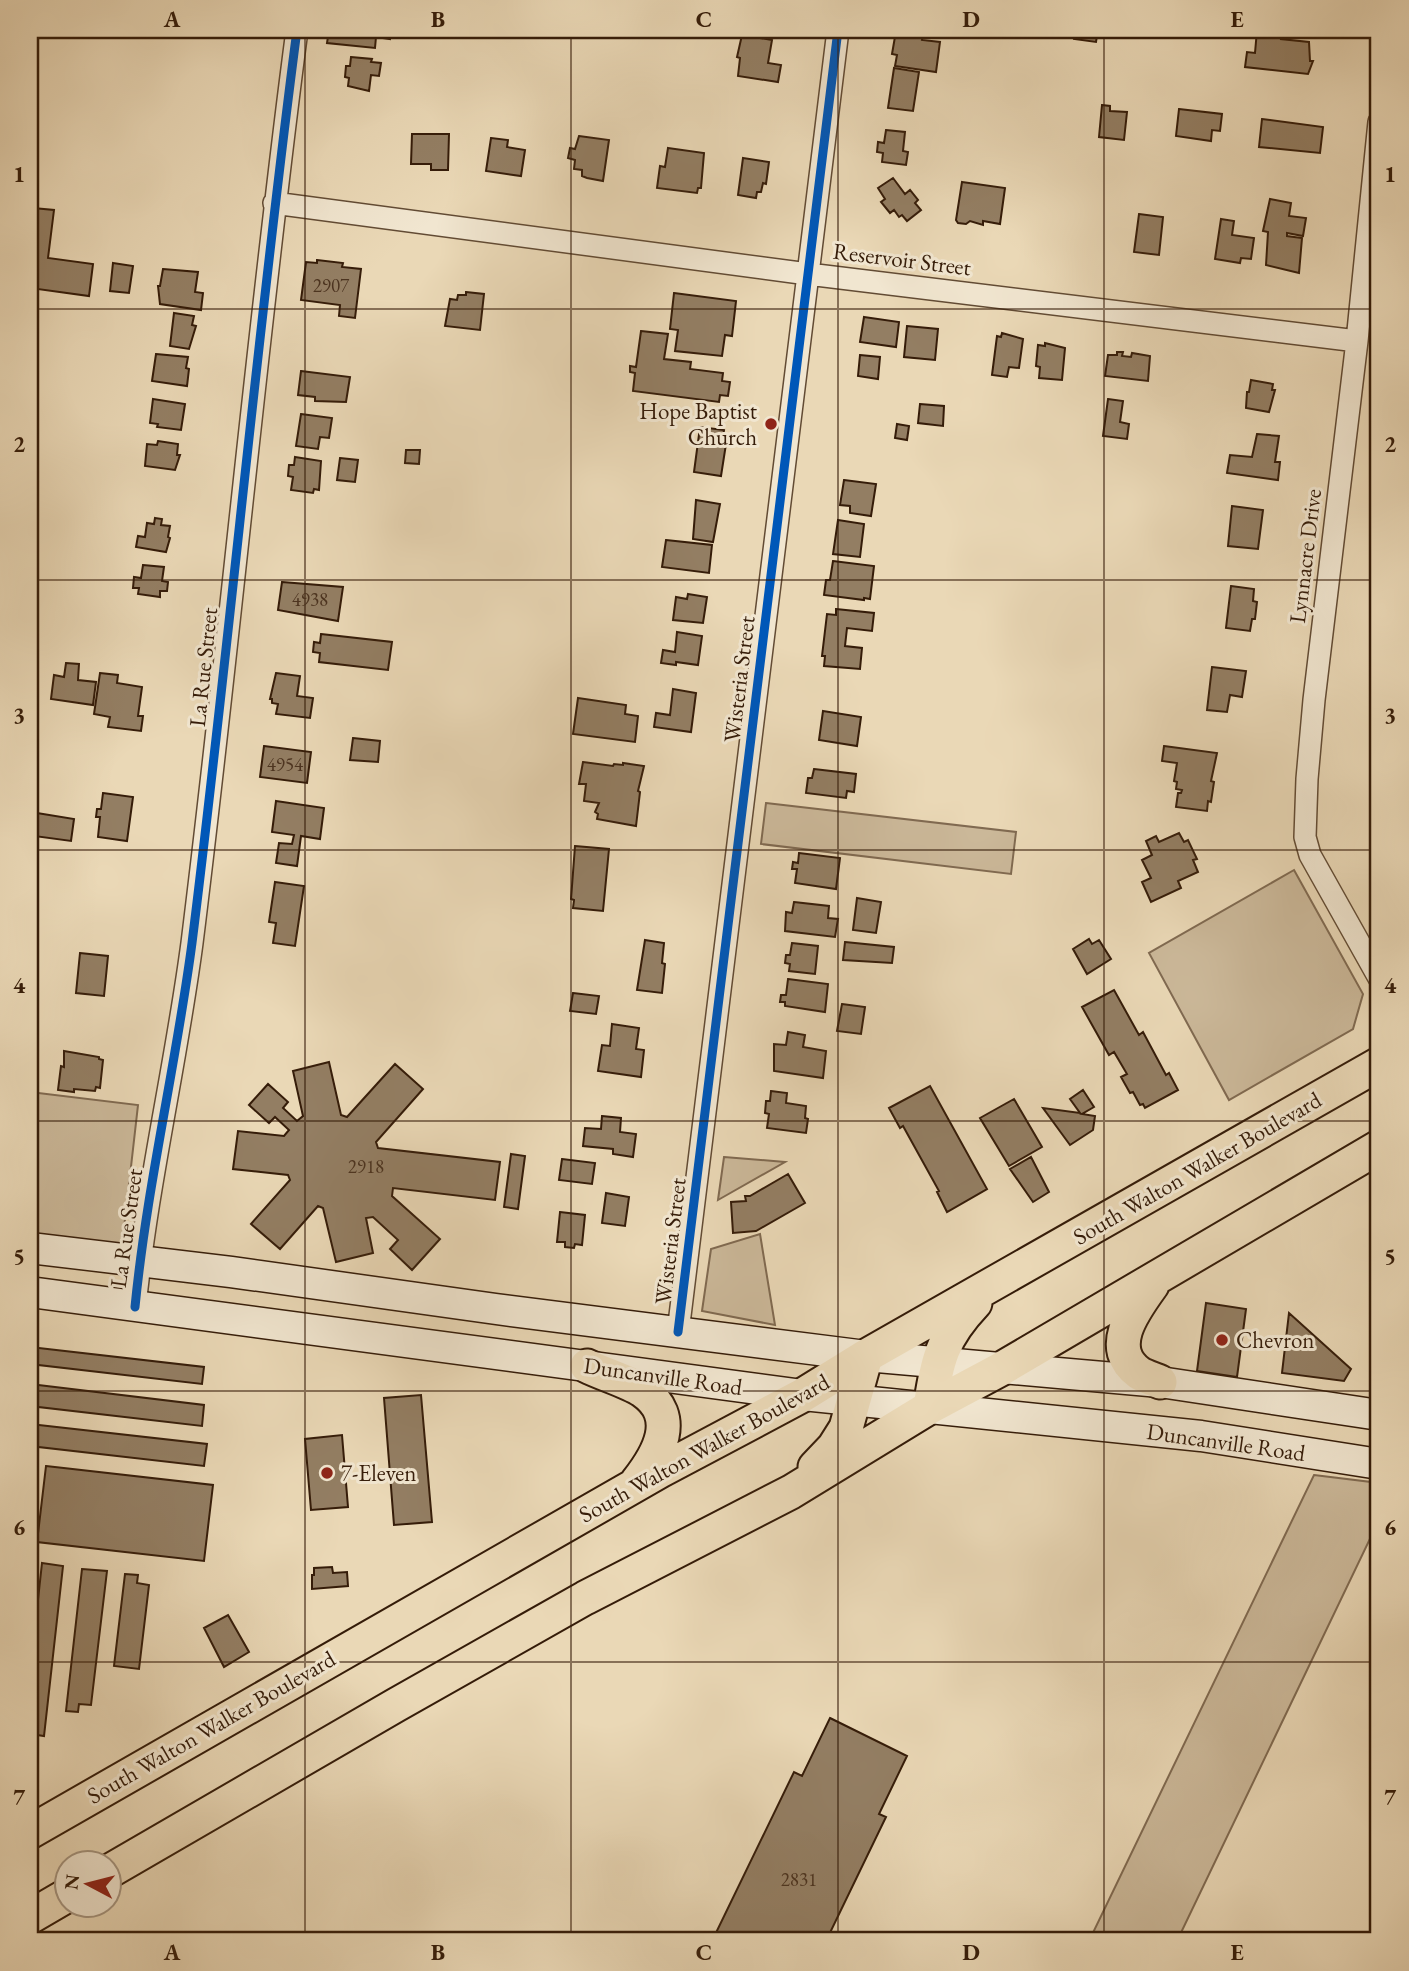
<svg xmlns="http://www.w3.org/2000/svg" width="1409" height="1971" font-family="'EB Garamond',serif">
<rect width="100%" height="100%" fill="#ead8b6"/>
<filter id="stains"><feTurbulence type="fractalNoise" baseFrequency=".00286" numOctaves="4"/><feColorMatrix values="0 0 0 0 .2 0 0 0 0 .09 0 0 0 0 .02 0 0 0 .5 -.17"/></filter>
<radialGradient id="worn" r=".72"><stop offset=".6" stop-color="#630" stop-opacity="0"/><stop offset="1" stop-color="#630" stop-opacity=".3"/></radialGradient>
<path fill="#cbb899" stroke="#806a51" stroke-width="2" d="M766,803l250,29 -5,42 -250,-30z
M1294,870l69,124 -10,35 -124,71 -80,-147z
M30,1092l108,13 -19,167 -89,-12z
M724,1157l61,5 -67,38z
M760,1234l15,91 -73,-14 9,-62z
M1314,1475l65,8v37l-202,421h-88z"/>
<path fill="#937e63" stroke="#351c09" stroke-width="2" d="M329,30h62l-1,9 -14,-2 -1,11 -48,-5z
M1075,30h23l-2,12 -22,-3z
M1257,30l25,3 -1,6 28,3 1,19h3l-5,13 -63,-7 2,-15 8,1z
M896,31l27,4 -1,5 18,2 -4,30 -41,-6 2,-11 -5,-1z
M742,35l30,5 -4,23 13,2 -3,17 -40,-6 2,-18 -3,-1z
M351,57l21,2 -1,3 10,1 -2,13 -8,-1 -2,16 -21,-5 1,-8 -4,-1 1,-11h4z
M894,68l25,4 -6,39 -25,-3z
M1102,105l8,1v5l17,1 -3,28 -25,-3z
M1179,109l43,5 -2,17 -8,-1 -1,11 -35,-5z
M1262,119l61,8 -3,26 -61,-6z
M886,130l19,2 -2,19 5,1 -2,13 -24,-3 1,-9 -6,-1 1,-10 6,1z
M412,134h37l-1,36h-17v-6h-20z
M579,136l30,4 -6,41 -16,-3 -5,-2v-6l-8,-1 1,-9 -7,-2 2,-10 5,1z
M491,138l17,2 -1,7 18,3 -4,26 -35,-5z
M668,148l36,5 -3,35h-3l-1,5 -40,-5 3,-22 5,1z
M743,158l26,4 -3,22 -3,-1 -2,9h-4l-1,6 -18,-3z
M893,178l12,16 5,-4 8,10 -3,3 6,7 -14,11 -5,-6 -3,2 -5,-7 -4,3 -9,-11 4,-3 -7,-11z
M962,182l43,6 -5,36 -17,-3v4l-13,-4 -4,3 -8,-1 -2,-3z
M1270,199l21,4 -2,13 17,2 -3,18 -16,-3v3l15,2 -3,35 -33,-8 2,-33 -5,-1z
M33,208l21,2 -6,48 45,6 -4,32 -59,-8v-56z
M1139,214l24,3 -4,38 -25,-3z
M1221,219l13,2 -2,14 22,3 -3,21 -10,-1 -1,5 -25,-4z
M317,260l26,3 -1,4 19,2 -6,49 -16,-2 1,-11 -39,-5 5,-38 11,1z
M113,263l20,3 -4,27 -19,-2z
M163,269l35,3 -3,20 8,1 -2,17 -41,-6 -2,-18h2z
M466,292l18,2 -4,36 -35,-4 5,-27 7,1 1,-5h8z
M674,293l62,8 -4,35 -7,-1 -3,21 -47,-5 3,-21 -8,-1z
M174,313l20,3 -2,9 4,1 -7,23 -19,-3z
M864,317l35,5 -3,25 -36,-5z
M907,326l31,3 -3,31 -31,-3z
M641,331l27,3 -4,25 27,3 -1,7 33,4 -1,8 8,1 -2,14 -8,-1 -1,7 -86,-11 2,-18 -5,-1v-6l6,1z
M1002,333l21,6 -4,29 -10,-1 -2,10 -15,-2 5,-39 4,1z
M1045,343l20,5 -3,32 -23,-2 1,-11 -4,-1 2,-21 7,1z
M1117,352h6l-1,4 9,1 1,-4 18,3 -2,25 -43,-5 3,-21h9z
M156,354l32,3 -2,11 3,1 -2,17 -35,-5z
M860,355l20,2 -2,22 -20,-3z
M301,371l49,6 -4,25 -31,-1v-4l-17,-2z
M1251,380l22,4 -1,6h3l-6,22 -23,-4 1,-16h2z
M153,399l32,5 -4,26 -24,-3 1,-3 -8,-1z
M1108,399l15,2 -3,21 9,2 -2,15 -24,-3z
M920,404l24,2 -1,20 -25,-3z
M301,414l31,4 -3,20 -9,-1 -2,12 -22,-3z
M897,424l12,2 -2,14 -12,-2z
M700,427l24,3 -2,13 4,1 -5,32 -27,-4z
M1257,434l22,2 -4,26h5l-2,18 -51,-7 3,-18 22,2z
M158,441l20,3 -1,11h3l-5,15 -30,-4 2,-22 10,1z
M406,450h14l-1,14 -14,-1z
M295,457l26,4 -2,29 -5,-1 -1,4 -22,-3 2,-13 -5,-1 1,-11h5z
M340,458l18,2 -3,22 -18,-2z
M844,480l32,4 -5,32 -21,-3v-7l-10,-1z
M696,500l24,4 -7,38 -20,-3z
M1232,506l31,4 -5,39 -30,-3z
M155,518l7,1 -1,6 9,1 -2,11 2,1 -4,14 -30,-5 2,-11 7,1 2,-14 7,1z
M838,520l26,4 -4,33 -27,-3z
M666,540l46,5 -3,28 -47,-6z
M833,561l41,5 -4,33 -6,-1v2l-40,-5 2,-15h4z
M143,565l21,2 -2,14 6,1 -1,9h-7v6l-22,-3 1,-6h-6l1,-11 7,1z
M282,582l61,5 -5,34 -60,-11z
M1231,586l23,3 -1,12 4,1 -2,17h-3l-2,12 -24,-3z
M688,594l19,3 -4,26 -30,-3 3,-23 11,2z
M1378,599h1v36h-3v-17l-5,-1 1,-11h5z
M836,609l38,4 -2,18 -25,-3 -2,18 17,2 -2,21 -36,-3 1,-10h-3l5,-42 9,1z
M677,632l25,4 -4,29 -22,-3v3l-15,-2 2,-13 12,2z
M321,634l71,8 -4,28 -69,-8 1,-9 -7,-1 1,-10 6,1z
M66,663l13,1 -1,16 18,2 -3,23 -42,-6 3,-24 10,2z
M1212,667l34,4 -4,26 -12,-2 -3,17 -20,-2z
M100,673l18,2 -1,8 25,4 -4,29h5l-2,15 -33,-4 2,-10 -16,-3z
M276,673l24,3 -3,20 16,2 -3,20 -34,-4 2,-10 -6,-1v-4h-2z
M673,689l23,4 -5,39 -37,-5 2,-14 14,2z
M578,698l48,7 -1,9 13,2 -3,26 -62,-8z
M823,711l38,6 -4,29 -38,-6z
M353,738l27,3 -2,21 -28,-2z
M264,746l47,6 -4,31 -47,-6z
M1164,746l53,7 -6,28 3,1 -3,20 -3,-1 -1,10 -31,-4 2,-14h3l1,-3 -6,-1 1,-7 -3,-1 3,-18 -15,-2z
M583,762l30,4 1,-2 9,1v-2l21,3 -6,25 2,1 -4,34 -39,-7 1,-5 -3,-2 4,-9 -15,-2 2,-17h-7z
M814,769l42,5 -2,18 -7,-1 -1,7 -40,-5 2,-15h4z
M103,793l30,4 -6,44 -29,-4 2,-20h-4l1,-8h4z
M276,801l48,7 -4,31 -19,-3 -4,30 -21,-3 3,-20 13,1 2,-9 -22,-3z
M37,813l37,6 -3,22 -37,-5z
M1179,833l5,9 4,-2 9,19 -4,1 5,12 -20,9 3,7 -30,14 -9,-20 9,-4 -9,-18 10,-5 -6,-14 10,-5 3,6z
M575,846l34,3 -6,62 -30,-3 1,-8 -3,-1z
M799,853l41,5 -4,31 -41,-6 2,-14h-5l1,-7 5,1z
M275,882l29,4 -9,60 -22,-3 3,-20 -7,-1z
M857,898l24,4 -5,31 -23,-3z
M794,902l35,4 -1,12 10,1 -3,18 -50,-6 1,-19 6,1z
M1089,939l3,5 7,-4 12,19 -24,15 -14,-25z
M645,940l19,3 -2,20 3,1 -3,29 -25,-3z
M845,942l49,5 -2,16 -49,-3z
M792,943l26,3 -3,28 -26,-3 1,-7 -5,-1 1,-8h4z
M80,953l28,3 -4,40 -28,-3z
M788,979l40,5 -3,28 -40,-6v-4h-5l1,-7h5z
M1114,990l25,45 4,-3 23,43 3,-2 9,17 -33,18 -2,-4 -3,1 -7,-13 -3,1 -9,-16 6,-3 -13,-22 -5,3 -27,-48z
M573,993l26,3 -3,18 -26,-3z
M842,1004l23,3 -4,27 -24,-3z
M612,1024l27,4 -3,21 8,1 -3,27 -43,-6 4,-26 8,1z
M788,1032l17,3 -2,12 23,4 -3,27 -49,-7v-27l12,1z
M64,1051l35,6v2l4,1 -3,28 -4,-1 -1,4 -21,-2v3l-16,-2 3,-24 3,1z
M329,1062l12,53 6,2 48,-53 28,25 -47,53 2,6 122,14 -5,38 -102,-12 -1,8 48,43 -28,31 -22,-21 8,-9 -25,-23 -7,1 7,35 -37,9 -13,-54 -5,-2 -38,43 -29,-25 39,-44 -2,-5 -55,-6 5,-38 46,5 5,-6 -14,-13 -6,6 -20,-18 19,-21 20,18 -5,6 14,13 6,-5 -10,-45z
M930,1086l57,103 -40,23 -10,-20 2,-1 -36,-65 -3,2 -11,-20z
M1083,1090l11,17 -12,7 13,2 -2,14 -23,15 -27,-37 37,5 -10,-14z
M771,1091l16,2 -1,10 20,3 -1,12 3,1 -2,14 -39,-5 2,-14 -4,-1 1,-12h4z
M1014,1099l28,48 -33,19 -29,-48z
M602,1116l19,2 -1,14 16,2 -3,23 -20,-3v-5l-30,-3 2,-18 16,1z
M511,1154l14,2 -7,53 -14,-2z
M1031,1157l18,35 -16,10 -23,-33z
M562,1159l33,4 -3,21 -33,-4z
M788,1174l17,29 -49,28 -23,2 -2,-31 15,-1 -1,-5h5z
M606,1193l23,4 -4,29 -23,-3z
M560,1212l25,3 -3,30 -7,-1 -1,4 -9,-1v-5h-8z
M1206,1303l40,6 -9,68 -40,-6z
M1289,1313l62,56 -7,12 -62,-8z
M30,1347l174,20 -2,17 -172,-20z
M30,1384l174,21 -2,21 -172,-20z
M421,1395l11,127 -38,3 -10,-127z
M30,1424l177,20 -3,22 -174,-20z
M342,1435l6,72 -37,3 -6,-71z
M46,1466l167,19 -9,76 -167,-19z
M42,1563l21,3 -19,170 -14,-2v-61z
M332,1567l1,6 14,-1 1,14 -36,3v-14h2v-7z
M82,1569l25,2 -16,134 -12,-1 -1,8 -12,-1z
M125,1574l13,1 -1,8 12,2 -10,84 -25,-3z
M228,1615l21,37 -25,15 -20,-39z
M830,1718l77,38 -28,58 7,3 -60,124h-114l82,-169 8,4z"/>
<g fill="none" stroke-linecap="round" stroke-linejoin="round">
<g stroke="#624b34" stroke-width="24">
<path id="street" d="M1379,122l-22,219 -43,359 -7,79 -2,58 5,18 69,123
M274,203l534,71 549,67
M135,1307c12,-122 41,-242 57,-364 38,-304 65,-610 105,-913
M678,1332l160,-1302"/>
</g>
<g stroke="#351c09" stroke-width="33">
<path id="secondary" d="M30,1248l201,24 265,37 370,47 294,26 219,33
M30,1292l773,103 398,41 178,28"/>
</g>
<g stroke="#351c09" stroke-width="37">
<path id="primary" d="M1152,1285c-18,25 -47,63 -13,88 6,4 15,6 21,9
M587,1366c16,8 43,16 56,25 37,26 16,63 -6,91
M930,1407c8,-48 11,-68 45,-104
M815,1467l19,-20 12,-19 20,-72
M30,1832l630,-361 143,-76 63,-39 513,-292
M108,1872l288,-167 189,-107 206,-106 139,-85 71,-38 378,-222
M30,1917l36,-21"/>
</g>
<use href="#street" stroke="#f1e6d0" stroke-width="21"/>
<use href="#secondary" stroke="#f1e6d0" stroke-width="30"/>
<use href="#primary" stroke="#ead8b6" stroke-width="33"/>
<g stroke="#f1e6d0" stroke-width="13">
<path id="cycleway" d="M135,1307c12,-122 41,-242 57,-364 38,-304 65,-610 105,-913
M678,1332l160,-1302"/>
</g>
<use href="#cycleway" stroke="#0057b8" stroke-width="9"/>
</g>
<path fill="none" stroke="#351c09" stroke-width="2" stroke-opacity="0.55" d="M305,30v1911M571,30v1911M838,30v1911M1104,30v1911M30,309h1349M30,580h1349M30,850h1349M30,1121h1349M30,1391h1349M30,1662h1349"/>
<g fill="#8f2418" stroke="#f1e6d0" stroke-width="2.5">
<circle cx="771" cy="424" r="7"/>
<circle cx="1222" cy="1340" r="7"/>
<circle cx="327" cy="1473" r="7"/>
</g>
<g text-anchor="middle" stroke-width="6" stroke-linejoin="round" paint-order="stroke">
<g font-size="19" fill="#4c3420">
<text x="331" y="292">2907</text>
<text x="310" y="606">4938</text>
<text x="285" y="771">4954</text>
<text x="366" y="1173">2918</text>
<text x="799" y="1886">2831</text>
</g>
<g font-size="23" fill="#351c09" stroke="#f1e6d0">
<text transform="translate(902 259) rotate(7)" y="8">Reservoir Street</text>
<text transform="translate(1305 556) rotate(-83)" y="8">Lynnacre Drive</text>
<text transform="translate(203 667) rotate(-84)" y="8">La Rue Street</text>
<text transform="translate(739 679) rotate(-83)" y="8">Wisteria Street</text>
<text transform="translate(1197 1168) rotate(-30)" y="8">South Walton Walker Boulevard</text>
<text transform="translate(126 1228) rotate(-82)" y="8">La Rue Street</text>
<text transform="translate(670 1241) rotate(-83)" y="8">Wisteria Street</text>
<text transform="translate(663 1376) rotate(8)" y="8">Duncanville Road</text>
<text transform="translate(1226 1442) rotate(8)" y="8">Duncanville Road</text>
<text transform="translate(704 1448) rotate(-29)" y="8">South Walton Walker Boulevard</text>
<text transform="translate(211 1727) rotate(-30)" y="8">South Walton Walker Boulevard</text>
</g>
<g font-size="23" fill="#351c09" stroke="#f1e6d0" text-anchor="start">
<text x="757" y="419" text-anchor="end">Hope Baptist<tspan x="757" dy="26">Church</tspan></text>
<text x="1236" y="1348">Chevron</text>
<text x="341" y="1481">7-Eleven</text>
</g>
</g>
<rect width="1409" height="1971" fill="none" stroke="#ead8b6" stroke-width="77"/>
<g transform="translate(88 1884) rotate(277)"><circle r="33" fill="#f1e6d0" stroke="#a69580" stroke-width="2"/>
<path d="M0-5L12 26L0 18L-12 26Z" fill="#8f2418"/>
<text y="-10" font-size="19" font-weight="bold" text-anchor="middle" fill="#351c09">N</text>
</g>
<rect x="38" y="38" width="1332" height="1894" fill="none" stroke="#351c09" stroke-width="2.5"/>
<g font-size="23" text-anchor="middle" font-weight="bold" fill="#351c09">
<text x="172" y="27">A</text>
<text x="438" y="27">B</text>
<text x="704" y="27">C</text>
<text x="971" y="27">D</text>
<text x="1237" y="27">E</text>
<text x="19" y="182">1</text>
<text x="1390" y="182">1</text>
<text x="19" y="452">2</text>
<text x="1390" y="452">2</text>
<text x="19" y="723">3</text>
<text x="1390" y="723">3</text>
<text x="19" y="993">4</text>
<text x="1390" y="993">4</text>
<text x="19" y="1264">5</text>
<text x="1390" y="1264">5</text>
<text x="19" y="1535">6</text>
<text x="1390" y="1535">6</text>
<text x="19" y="1805">7</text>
<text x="1390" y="1805">7</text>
<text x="172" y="1960">A</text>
<text x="438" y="1960">B</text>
<text x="704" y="1960">C</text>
<text x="971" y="1960">D</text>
<text x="1237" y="1960">E</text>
</g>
<rect width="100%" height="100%" filter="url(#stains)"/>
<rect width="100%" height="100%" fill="url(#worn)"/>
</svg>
